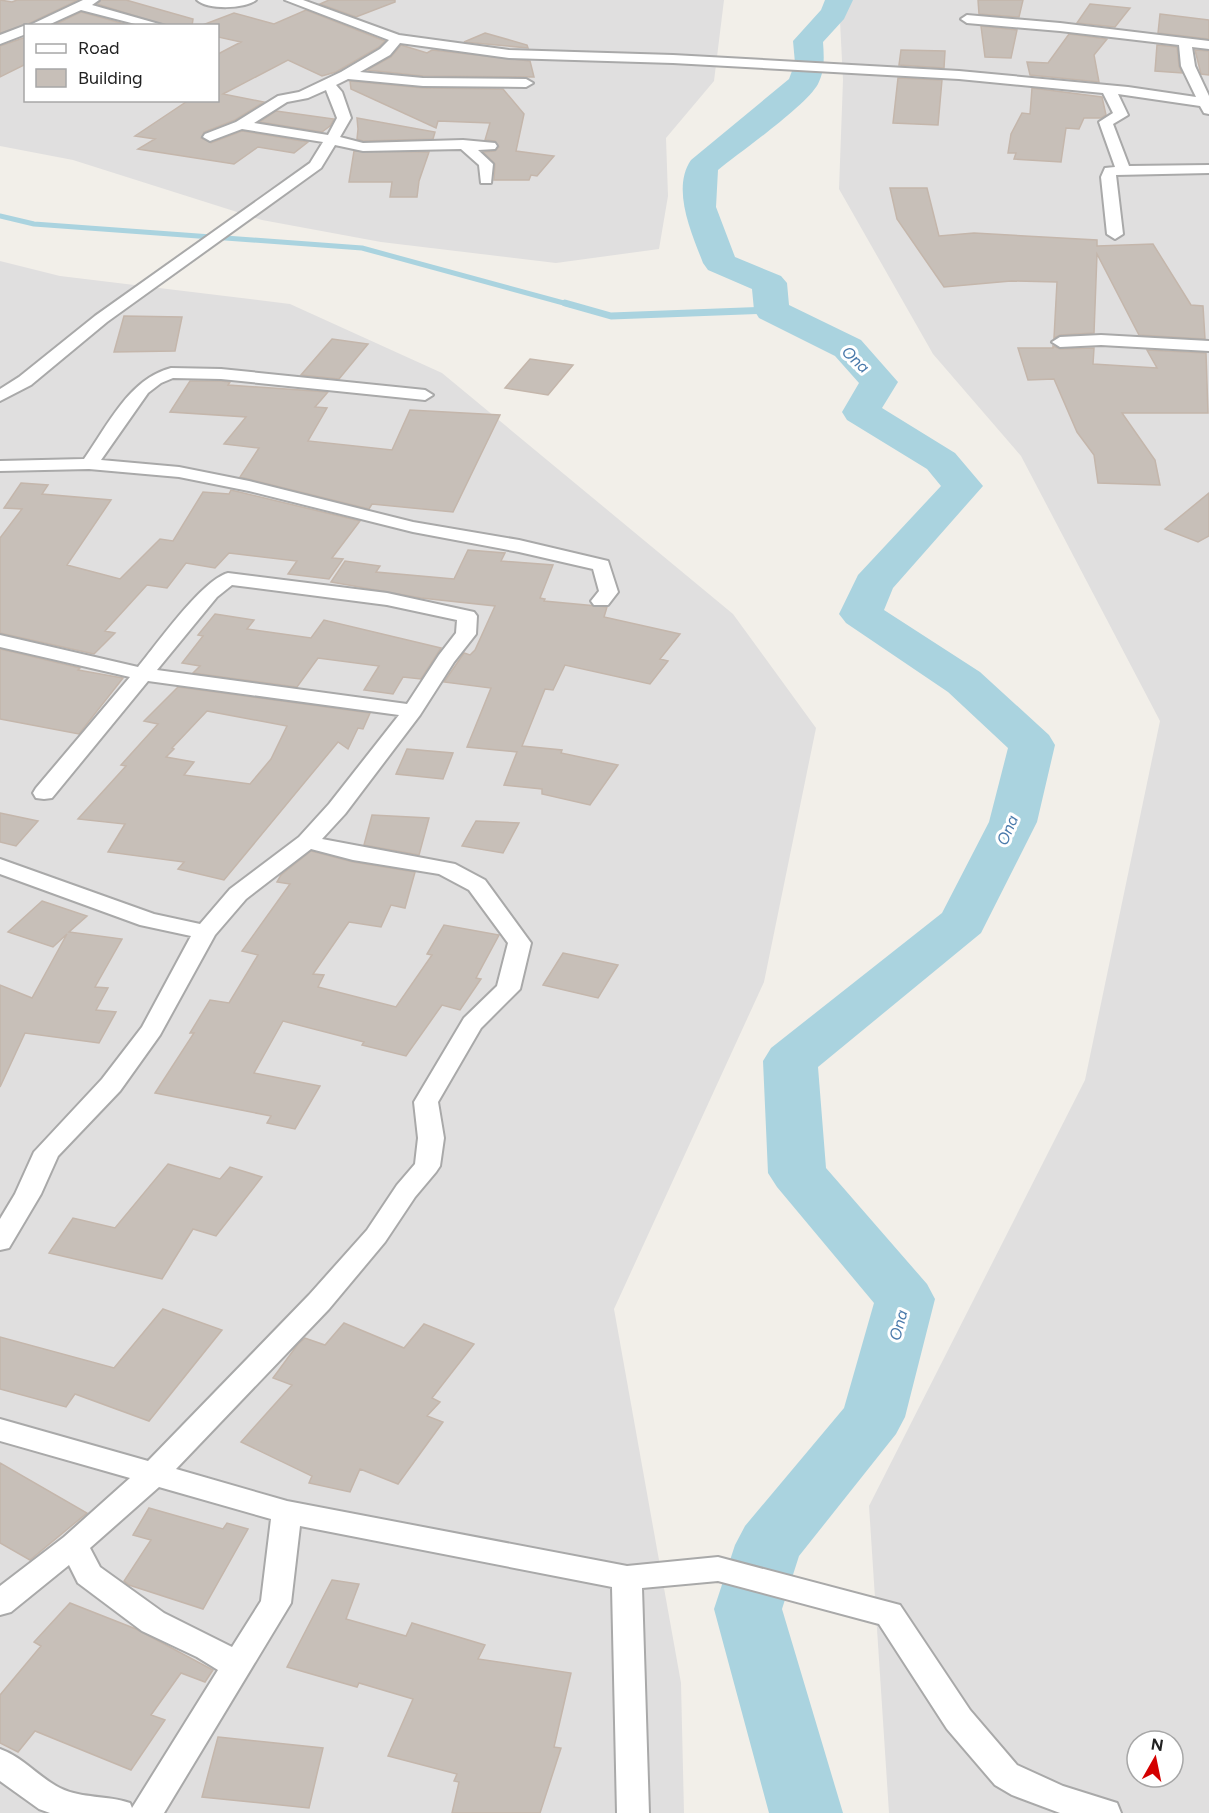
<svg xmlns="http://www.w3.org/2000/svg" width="1209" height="1813" font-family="Figtree,sans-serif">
<rect width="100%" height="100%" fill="#f2efe9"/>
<path fill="#e0dfdf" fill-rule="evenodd" d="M0,0h724l-10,81 -48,57 2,58 -9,53 -103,14 -175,-21 -119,-22 -189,-60 -73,-14zM26,26h192v74h-192z
M850,0h359v1813h-320l-20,-307 216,-426 75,-359 -139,-265 -88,-102 -94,-165 4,-109 -3,-59zM1137,1741h36v36h-36z
M0,261l60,15 230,28 152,69 291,241 83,114 -52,254 -150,327 67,374 3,130h-684z"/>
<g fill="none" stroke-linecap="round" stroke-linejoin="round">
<path stroke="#aad3df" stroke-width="5" d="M0,216l34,8 328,24 209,57"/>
<path stroke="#aad3df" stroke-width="7" d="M565,303l46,13 161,-6"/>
<path fill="#aad3df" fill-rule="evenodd" d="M825,0h28l-9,19 -21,23c1,15 2,28 -5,42 -12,22 -78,68 -100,86l-2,37 19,50 46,19 6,7 2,22 72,35 37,42 -16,26 73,45 28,33 -90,102 -9,22 96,62 69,63 6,10 -18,77 -56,111 -163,134 8,101 101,116 8,15 -30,118 -9,17 -97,122 -17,53 61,204h-74l-55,-204 21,-64 10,-19 99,-118 30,-105 -97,-116 -9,-14 -5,-112 8,-13 171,-135 47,-91 19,-74 -60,-56 -102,-69 -7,-9 19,-39 83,-89 -14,-17 -80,-49 -5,-8 17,-29 -24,-27 -76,-38 -5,-8 -2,-21 -44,-19 -5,-7c-11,-29 -32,-74 -12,-103l98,-81 6,-16 -2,-22 28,-31z"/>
</g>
<path fill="#c7bfb8" stroke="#c4b6ab" stroke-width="1.5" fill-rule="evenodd" d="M0,0l12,2 5,-2h61l-50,24 -28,9z
M101,0h25l67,19 -1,7h-24l-71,-22z
M329,0h66v2l-39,15 -36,-13z
M978,0h45l-4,17 -40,-3z
M1090,4l40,4 -15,19 -38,-4z
M306,10l79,31 -6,6 -43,25 -14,4 -34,-16 -65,34 41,8 -29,18 -31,12 -3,6 10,5 31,-12 66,11 -14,11 -36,-6 -24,17 -96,-15 17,-10 -20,-3 54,-36h29v-46l23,-12 -23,-5v-11h-18l34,-13 40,11z
M81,12l51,14h-80z
M1160,14l49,6v19l-51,-6z
M981,26l36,4 -6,28 -26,-1z
M485,33l42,12 1,3 -64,-6z
M1069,34l38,5 -13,16 5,27 -69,-7 -3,-13 21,1z
M26,37v27l-26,13v-31z
M401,45l26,8 5,-3 98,11 4,16 -111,-1 -56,-6 24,-13z
M1157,45l20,2 2,19 3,7 -27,-2z
M901,50l44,1 -1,17 -45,-3z
M1195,50l14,1v24l-8,-1z
M898,78l44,2 -4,45 -45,-2z
M350,81l73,7 80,1 21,25 -8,37 38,5 -17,20 -6,-1 -2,5h-35l1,-16 -12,-12 12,-1 4,-4 -4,-6 -10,-1 5,-17 -52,-2 -2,7 -85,-39z
M1032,88l70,9 4,18 -5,3h-17l-5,11 -13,-1 -5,34 -47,-3 2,-6h-8l3,-19 11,-21 8,1z
M276,111l58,8 -4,7 -8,6 -62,-10z
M357,118l78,14 -2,7 -70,2 -6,-2 1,-10z
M354,151l75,1 -10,29 -2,16h-27l2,-15h-43z
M890,188h37l12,48 35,-3 123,7v6l56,-2 38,61 12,1 2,33 -66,-4 -42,-81 -3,79 -34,2 -6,3 3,-56 -46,-1 -67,6 -47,-68z
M124,316l58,1 -7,34 -61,1z
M332,339l36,5 -29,35 -38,-4z
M1053,346l7,3 34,-1 -1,16 64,4 -10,-18 59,3 2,60h-86l33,47 5,25 -62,-2 -4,-28 -17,-23 -23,-53 -26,1 -10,-32h35z
M530,359l43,6 -25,30 -43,-7z
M190,381h31l9,1 -2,3 100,7 -13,15 12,1 -19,33 84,9 18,-40 90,5 -47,97 -81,-8 -3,5 -129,-32 19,-29 -35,-4 22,-27 -76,-5z
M21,483l27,2 -6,9 69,6 -44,65 53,14 40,-40 13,2 30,-49 26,2 2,-4 129,31 -28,37 11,1 -14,20 -41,-5 9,-13 -68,-8 -14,15 -29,-5 -19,25 -20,-3 -42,46 10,2 -21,21 -94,-21v-95l22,-29 -18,-1z
M1209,493v43l-11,6 -33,-13z
M468,550l37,3 -4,8 52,4 -13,33 5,1 -1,2 63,6 -3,10 76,17 -20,25 8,2 -18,23 -85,-19 -12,25 -8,-1 -23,57 40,4 -1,3 57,12 -28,40 -48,-11v-5l-38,-4 13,-33 -50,-5 24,-59 -47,-6 20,-29 6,2 5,-5 20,-44 -74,-8 -90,-16 14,-21 35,5 -4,6 78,7z
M215,614l39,6 -7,9 64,9 13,-18 117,28 -20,31 -18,-2 -10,17 -29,-4 15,-24 -61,-8 -21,29 -104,-14 7,-7 -18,-3 21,-27 -5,-1z
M0,649l80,19 -2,2 45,8 -44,56 -79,-15z
M178,687l192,26 -7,16 -5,-1 -10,21 -10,-7 -114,138 -46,-11 6,-7 -76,-10 17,-28 -47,-5 48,-53 -5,-1 37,-41 -14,-3zM207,711l80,15 -16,33 -21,25 -66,-9 10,-13 -28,-5 8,-8 -2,-1z
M407,749l46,4 -10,26 -47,-5z
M0,813l38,8 -22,25 -16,-4z
M372,815l57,3 -10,37 -55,-10z
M476,821l43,2 -16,30 -41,-7z
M311,851l42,11 62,10 -10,36 -14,-3 -10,22 -32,-5 -36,52 11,1 -6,12 78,20 36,-52 -5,-1 17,-29 55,10 -23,43 5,1 -21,31 -18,-5 -36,51 -44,-11 2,-3 -81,-21 -29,52 66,13 -25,43 -28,-6 4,-7 -116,-23 39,-60h-4l20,-33 19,3 29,-48 -16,-4 48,-67 -13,-2 4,-7z
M42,901l45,15 -18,16 53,7 -27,48 13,1 -12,22 20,2 -17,31 -74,-10 -25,54v-102l32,13 35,-64 -14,13 -45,-15z
M563,953l55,12 -20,33 -55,-13z
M168,1164l52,15 10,-12 32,10 -46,59 -23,-7 -31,50 -113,-26 24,-35 42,10z
M163,1309l59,21 -73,91 -74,-27 -9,13 -66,-18v-52l114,31z
M344,1323l60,25 20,-24 50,20 -42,54 8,4 -13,14 16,6 -45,62 -38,-15 -10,23 -41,-9 3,-7 -71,-34 51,-57 -19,-7 25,-34 7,-6 20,7z
M0,1463l87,50 -57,47 -30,-17z
M149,1508l74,21 4,-6 21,6 -45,80 -74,-24 -5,-4 27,-41 -18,-5z
M332,1580l27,4 -13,35 60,17 6,-13 73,22 -7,14 93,14 -17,74 7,1 -21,65h-88l7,-31 -5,-1 3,-7 -69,-18 25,-57 -54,-16 -2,4 -70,-20z
M70,1603l66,26 77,41 -8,12 -24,-9 -30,42 14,5 -34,50 -96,-39 -17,21 -18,-9v-48l41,-49 -7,-4z
M218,1737l105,11 -14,60 -107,-11z"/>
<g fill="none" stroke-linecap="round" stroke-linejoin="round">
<g stroke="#a9a9a9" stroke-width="4">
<path id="minor" d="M83,0h16l-7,5 74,21h-23l-62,-16 -35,16h-18z
M197,0h59c-11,9 -48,10 -59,0z
M285,0h18l96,35 110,15 164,5 286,16 169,16 68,10 -15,-31 -2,-21 -119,-14 -93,-8 -6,-4 6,-4 93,8 149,18v8l-17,-2 3,19 14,30v18l-5,-1 -4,-7 -82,-12 10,21 -15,9 16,42 80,-1v8l-93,2 7,59 -8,5 -8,-5 -6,-57 4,-9 10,-1 -16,-45 14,-9 -10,-20 -144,-14 -286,-16 -164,-5 -109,-15 -10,12 -30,17 63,6 103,1 7,4 -7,4 -103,-1 -75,-7 -12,6 6,7 9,26 -11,19 23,6 100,-3 32,3 2,3 -2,3 -17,1 15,14 -2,19h-10l-2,-18 -18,-16 -98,2 -28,-6 -14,23 -214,154 -76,63 -31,16v-12l19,-12 76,-61 215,-153 13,-21 -81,-13 -32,12 -7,-4 2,-3 31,-12 42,-26 21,-4 42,-20 39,-23 9,-9zM326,90l11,28 -9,17 -74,-12 33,-21 21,-4z
M26,25v9l-26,10v-9z
M1101,335l108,6v10l-108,-6 -41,2 -8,-5 8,-5z
M171,368l50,1 204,21 8,5 -8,5 -204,-21 -48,-1 -12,5 -13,10 -47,67 78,7 70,14 164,41 106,18 89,21 10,31 -10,13h-14l-3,-4 8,-10 -6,-22 -74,-17 -106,-20 -164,-41 -70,-14 -90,-8 -89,2v-10l84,-2c24,-34 45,-80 87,-91z
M228,573l159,20 87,19 3,4 -1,18 -22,28 -34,53 -75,99 -23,25 133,25 30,16 46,63 -11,46 -39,39 -43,74 6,36 -4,28 -4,6 -21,25 -30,45 -56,67 -153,160 111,32 340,65 91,-9 182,48 70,105 47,55 46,21 54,17 4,10h-61l-48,-18 -17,-10 -48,-56 -68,-105 -161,-43 -76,7 7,225h-32l-5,-226 -312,-61 -9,77 -127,210h-114l-11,-4 -39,-28v-32c23,8 38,28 60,39 22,11 47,7 70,15l2,5 86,-138 -21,-13 -55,-26 -64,-48 -9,-18 -58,47 -11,3v-29l64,-49 66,-59 -130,-37v-22l148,42 161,-166 58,-65 30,-45 18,-21 3,-26 -4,-36 50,-84 33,-32 11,-43 -39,-53 -30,-16 -86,-14 -42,-11 -65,50 -31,36 -55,100 -40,56 -62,65 -17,38 -32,54 -9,2v-31l15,-25 19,-42 68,-73 40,-52 49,-91 -51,-11 -140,-51v-15l154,55 46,10 30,-35 69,-52 30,-33 70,-89 -251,-34 -96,117 -8,1 -8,-1 -3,-5 3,-5 94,-111 -130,-30v-12l138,32c19,-23 64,-87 90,-94zM232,585l155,20 70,15 -1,13 -17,22 -32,49 -250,-34 60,-73zM159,1487l112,32 -10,82 -29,46 -68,-34 -64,-46 -10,-19z"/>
</g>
<use href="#minor" fill="#fff" fill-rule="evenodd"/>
</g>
<g text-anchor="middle" stroke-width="6" stroke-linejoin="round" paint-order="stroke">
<g font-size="16" font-style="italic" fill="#4a7aab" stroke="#fff">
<text transform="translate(856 359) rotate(43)" y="6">Ona</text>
<text transform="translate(1007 830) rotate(-67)" y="6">Ona</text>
<text transform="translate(898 1325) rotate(-75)" y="6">Ona</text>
</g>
</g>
<rect x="24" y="24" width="195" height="78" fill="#ffffff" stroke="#a7a7a7" stroke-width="1.5"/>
<rect x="36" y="44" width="30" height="9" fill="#ffffff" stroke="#a7a7a7" stroke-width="1.5"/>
<text x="78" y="54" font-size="18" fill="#222222">Road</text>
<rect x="36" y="69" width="30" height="18" fill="#c7bfb8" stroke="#a7a7a7" stroke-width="1.5"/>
<text x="78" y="84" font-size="18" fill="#222222">Building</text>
<g transform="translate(1155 1759) rotate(9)"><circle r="28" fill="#ffffff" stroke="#a7a7a7" stroke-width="1.5"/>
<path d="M0-4.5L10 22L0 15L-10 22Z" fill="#d40000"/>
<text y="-9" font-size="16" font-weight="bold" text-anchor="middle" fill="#222222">N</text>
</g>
</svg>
